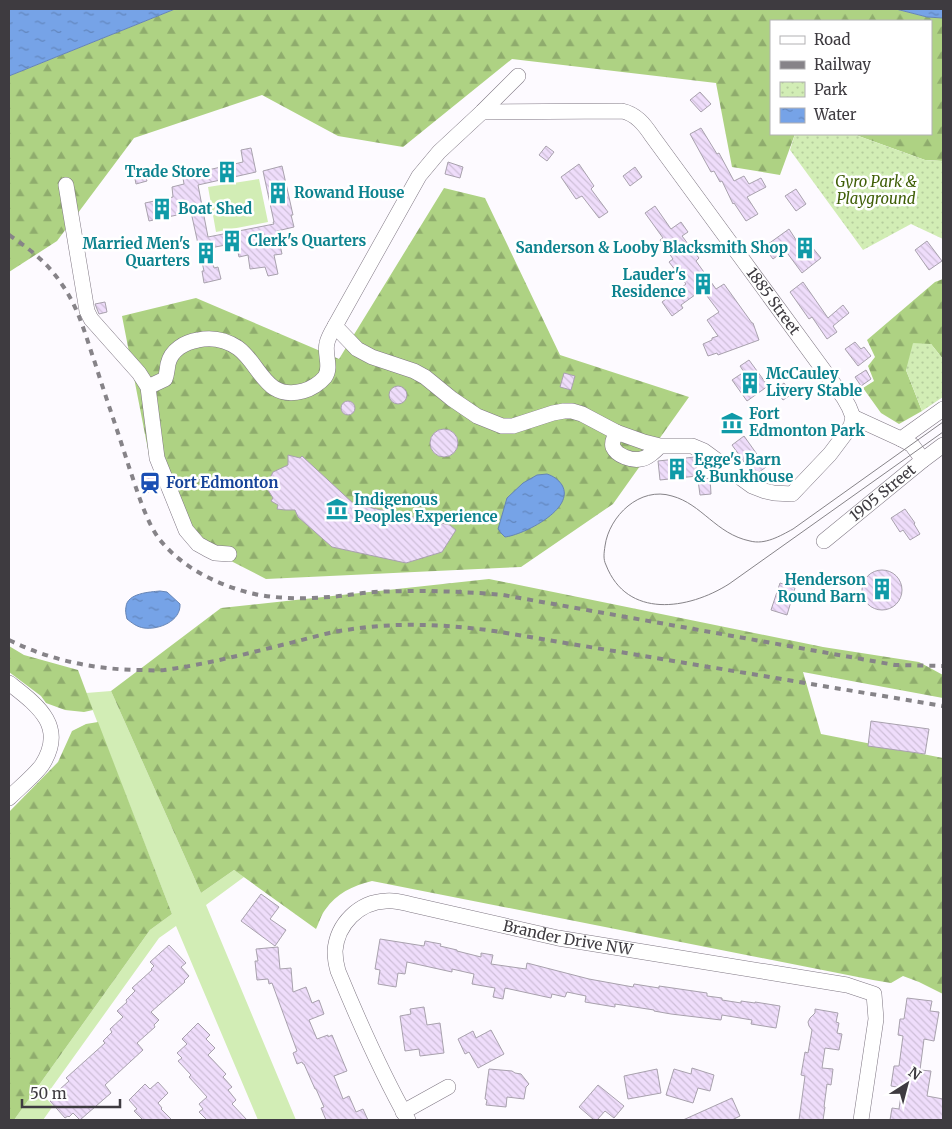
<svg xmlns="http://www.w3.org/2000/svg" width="952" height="1129" font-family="Merriweather,serif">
<defs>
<pattern id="forest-firs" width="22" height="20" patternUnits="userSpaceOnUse" patternTransform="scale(1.25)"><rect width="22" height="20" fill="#aed283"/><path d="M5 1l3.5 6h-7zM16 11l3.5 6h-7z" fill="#8fac6d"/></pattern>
<pattern id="park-dots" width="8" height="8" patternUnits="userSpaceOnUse" patternTransform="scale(1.25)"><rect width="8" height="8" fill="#d2edb5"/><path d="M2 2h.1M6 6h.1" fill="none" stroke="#b5cc9d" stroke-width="1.8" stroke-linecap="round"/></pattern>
<pattern id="water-ripples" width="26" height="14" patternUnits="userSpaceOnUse" patternTransform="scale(1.25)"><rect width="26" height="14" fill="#76a3e7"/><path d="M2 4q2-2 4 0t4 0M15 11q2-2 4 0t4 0" fill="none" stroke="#6286bd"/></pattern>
<pattern id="building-back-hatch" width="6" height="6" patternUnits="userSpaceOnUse" patternTransform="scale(1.25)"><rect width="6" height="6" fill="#efddfb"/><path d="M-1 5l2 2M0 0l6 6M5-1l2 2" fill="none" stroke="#cebfd8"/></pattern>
</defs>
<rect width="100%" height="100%" fill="#fdfaff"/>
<path fill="#d2edb5" d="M259,179l9,43 -52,10 -8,-45z
M111,691l90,202 33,-23 10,7 -38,28 90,215h-38l-82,-194 -17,12 -114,159 8,9 -10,14h-29l136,-190 22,-16 -86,-221z"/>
<path fill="url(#forest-firs)" d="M175,9h721l31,8 16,1v143l-18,-1 -72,-26h78v-113h-160v113h24l-15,41 -48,-8 -16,-84 -204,-24 -109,88 -65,-11 -76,-41 -128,43 -77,103 -48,31v-196z
M444,188l41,10 75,157 129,42 -76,107 -92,63 -255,12 -37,-19 -29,-23 -50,-77 -28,-144 74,-18 143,61z
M943,279v80l-12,-15 -25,26 16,41 -23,13 -18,-11 -18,-25 11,-7 -6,-15 7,-9 -8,-17 68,-58z
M489,579l334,68 96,15 24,13v23l-140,-26 18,62 122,24v236l-24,-12 -16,-6 -12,7 -18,-3 -501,-99c-20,5 -35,12 -47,29 -4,5 -6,13 -9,19l-82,-59 -33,23 -90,-202 110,-83z
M9,646l15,9 54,15 15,40 -9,2 -19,-2 -19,-7 -5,-7 -32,-24z
M98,722l74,192 -22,16 -136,190h-5v-308l49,-50 14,-31 14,-7z"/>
<path fill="url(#park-dots)" d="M795,134h58l72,26 18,1v78l-32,-15 -48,26 -73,-100z
M913,343l18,1 12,15v38l-21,14 -16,-41z"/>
<path fill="url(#water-ripples)" stroke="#6584b5" d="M9,9h166l-166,67z
M896,9h47v9l-16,-1z
M547,474c6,2 11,5 15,11 14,24 -39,50 -57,52l-4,-4 -3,-4 9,-31 16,-15 14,-8z
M160,591l7,1 13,12c1,17 -21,26 -36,24 -7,-1 -12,-5 -17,-9 -1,-4 -2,-9 -1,-12 1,-14 24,-15 34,-16z"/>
<path fill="url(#building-back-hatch)" stroke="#a8a1ad" d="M700,92l11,12 -10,8 -11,-12z
M701,128l16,26 2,-1 15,28 10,-5 5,8 12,-6 5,9 -19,10 11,17 -12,7 -12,-18 -1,1 -11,-23 -2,1 -6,-11 -3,1 -21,-38z
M546,146l8,6 -7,9 -8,-6z
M251,148l5,24 -58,13 10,52 66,-13 -1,-2h1l-11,-51 19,-5 11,49h-2l3,12 -17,4 5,23 -8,1 4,19 -10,2 -3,-9 -15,2 -2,-14 -9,2 -3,-14 -26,5 4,20 4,-1 3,12 -17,4 -2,-12h2l-13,-59 -42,9 -4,-18 28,-6 -1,-10 12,-3 -1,-6 16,-3v-3l44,-10 -2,-12z
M448,162l15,5 -3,11 -15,-4z
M579,164l15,22 -3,3 17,23 -9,6 -17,-22 -6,3 -15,-22z
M635,167l7,10 -12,9 -7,-10z
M144,171l3,10 -11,3 -2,-10z
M796,189l10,15 -10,7 -11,-15z
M655,206l16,23 10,-7 7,10 -6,4 17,22 -3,3 20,28 8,-5 28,39h1l6,17 -41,15 -1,-2 -9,3 -5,-12 9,-4v-2l6,-2 -11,-16 12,-8 -15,-20 -3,3 -2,-3 -18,13 2,3 -11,8 -10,-14 24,-18 -17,-22 4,-3 -13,-19 3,-2 -18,-25z
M789,229l11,17 7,-5 14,17 -19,15 -17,-23 -12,9 -9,-12z
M927,241l15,20 -13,9 -14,-20z
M803,282l25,36 15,-13 6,8 -16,13 4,6 -10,7 -15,-22 -3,2 -19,-27z
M105,302l2,10 -8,2 -4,-10z
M855,342l6,7 3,-2 7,9 -13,10 -13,-17z
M749,360l19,26 -21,15 -15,-21 12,-8 -4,-6z
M866,370l5,9 -10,7 -6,-9z
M564,373l11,3 -4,14 -11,-3z
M784,383l8,11 -9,6 -8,-10z
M389 395a9 9 0 1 1 18 0a9 9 0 1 1-18 0Z
M341 408a7 7 0 1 1 14 0a7 7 0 1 1-14 0Z
M430 443a14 14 0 1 1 28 0a14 14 0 1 1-28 0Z
M744,436l22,31 -12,9 -22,-31z
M288,455l12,3 2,-2 52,48 96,21 6,5 -14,22 -36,11 -74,-16 -34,-30 -3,-7h-10l-8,-1 1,-4 -7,-4 2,-3 -5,-8v-8l5,-10 15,-7z
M695,457l2,19 -37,4 -2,-19z
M153,474l6,14 -11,4 -4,-15z
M710,478l1,16 -11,1 -2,-15z
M905,509l10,14 -1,1 6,10 -10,6 -7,-10 -3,2 -9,-14z
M862 590a20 20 0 1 1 40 0a20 20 0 1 1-40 0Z
M780,583l15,5 -8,27 -16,-5z
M871,721l58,8 -4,25 -57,-8z
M261,894l18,13 -9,12 16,11 -11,16 -34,-25z
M380,939l44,7 1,-5 16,3 -1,2 17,4v1l24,6v-4l12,2 -2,9 35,5 1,-6 62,16 44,8 1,-3 25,4v-2l48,7v3l15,2v2l19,3v-2l14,2v-1l25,4 -4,22 -25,-4 1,-4 -30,-5 -1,5 -50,-6 -17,-3v-1l-39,-6v3l-30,-5 1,-6 -19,-4 -2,5 -13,-3 -1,4 -46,-10 -2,11 -10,-2 2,-9 -23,-4 2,-10 -22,-5v3l-45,-10 -2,12 -7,-1 -2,14 -18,-3 2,-14 -5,-1z
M169,945l17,18 -5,4 8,9 -5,5 1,1 -34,30 8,8 -5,5 1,2 -18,16 6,7 -38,35 6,8 -31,27 -7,-7 -4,4 -1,-1 -3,2 -15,-17 10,-10 -1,-1 10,-9 -3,-3 39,-35 -2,-2 9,-9 -2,-3 13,-12 -6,-6 10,-9 -1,-2 9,-9 -3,-3 20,-18 -1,-1 3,-3 -4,-4z
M278,947l2,22 11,-1 2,24 13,-5 6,16 7,-3 5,14 -15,6 8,19 11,-4v2l4,-2 15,36 -13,5 9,23 6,-3 7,16 7,-3 5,11h-42l-5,-12 3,-1 -8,-18h-1l-11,-25h-1l-1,-2 -5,2 -4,-11 4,-2 -25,-68 -3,1 -1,-5 -11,1 -2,-19h3l-2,-12z
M907,998l25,3 -2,10 9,1 -5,29 -10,-2 -4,31 11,1 -4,25 16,3v21h-53l2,-12 7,1 3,-21 -11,-2 3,-20h5l4,-30 -5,-1 2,-16h4z
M424,1007l3,18 13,-2 4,30 -24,3 -1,-7 -14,2 -5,-35 11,-2 -1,-5z
M815,1009l23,4 -2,9 3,1 -2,10 5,1 -3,16 -14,-2 -3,20 11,1 -2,16 -4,-1 -3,23h1l-2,13h-24l6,-44 -4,-1 4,-23 3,1 4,-23 -3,-4 -1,-4 2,-4 5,-5z
M198,1023l12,12 -4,4 9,9 -7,7 18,19 -3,3 9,10 -4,3 8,10 -4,4 15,16h-40l-8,-8 4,-3 -4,-5 8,-7 -18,-20 2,-2 -13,-14 4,-3 -5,-5 10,-9 -5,-5z
M491,1030l13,24 -26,14 -9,-16 -4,2 -7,-15 15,-8 3,7z
M692,1068l22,7 -4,16 -12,-3 -5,15 -27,-8 8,-26 17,5z
M489,1069l23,2 3,2 6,1 8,10 -3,3 -2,12 -17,-2 -1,10 -20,-2 1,-5 -2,-1z
M657,1069l4,24 -33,6 -4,-23z
M158,1082l10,11 -10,10 4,5 -1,1 11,11h-29l-9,-9 3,-2 -8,-9 16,-16 5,5z
M598,1085l26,21 -10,12 -9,-7 -8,9h-3l-15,-13z
M732,1098l8,18 -8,4h-49z"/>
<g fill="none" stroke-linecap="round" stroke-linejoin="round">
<g stroke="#7f7783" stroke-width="16">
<g id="minor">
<path id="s1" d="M482,112l140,-1c14,3 22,13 30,25l192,262 5,9 4,10 -2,9 -21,28 -38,40 -18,-1 -9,-2 -13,-5 -48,-35 -12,-5h-32l-16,-4 -28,-10c-1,5 -5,10 -3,15 4,9 19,14 28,12 7,-1 14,-8 19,-13"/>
<path d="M66,185l21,126 4,8 48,54 9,14 9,71 29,72 12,14 9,5 8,4 14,1"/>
<path d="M335,326l22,23 15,8 42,14 11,6 27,22 25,17 25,10h11l40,-13 11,-2h8l10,3 34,18"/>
<path d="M148,387l17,-8c2,-5 2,-9 3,-15 3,-14 17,-22 30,-24 14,-3 28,0 40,8 23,17 27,53 65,43 8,-2 17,-8 22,-14 7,-10 -1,-23 2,-34 1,-5 5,-12 8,-17l84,-150 20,-24 43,-40 36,-36"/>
<path d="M853,417l48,22 42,-30"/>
<path d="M901,439l11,6 11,15"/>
<path id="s2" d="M824,541l99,-81 20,-15"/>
<path d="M9,683c28,22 58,43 33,82 -7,10 -24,24 -33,33"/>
<path d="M403,1112l45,-25"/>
<path id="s3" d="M408,1120c-27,-48 -49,-98 -70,-149 -2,-7 -3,-13 -3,-20 2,-27 24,-49 51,-50 8,-1 15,1 23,3l149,34 289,47 27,9 2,25 -15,101"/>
</g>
</g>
<use href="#minor" stroke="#fff" stroke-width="15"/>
<path stroke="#868388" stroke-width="1" d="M943,422l-150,107c-13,7 -28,16 -43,12 -34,-7 -48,-37 -78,-45 -32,-10 -63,20 -67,50 -1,7 -2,13 1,19 21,54 82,45 123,19l214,-152"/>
<path stroke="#868388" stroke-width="4" stroke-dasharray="6 6" stroke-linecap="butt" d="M9,235c21,14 40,29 54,51 16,23 23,51 32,77 11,35 23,69 34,104 8,23 17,55 31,73 23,28 56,44 90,53 26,6 53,6 79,4 15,-1 30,-4 45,-5 43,-2 86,-1 129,3l392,70 48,1
M9,640c41,20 83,29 128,30 9,0 18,1 27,0 45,-6 89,-18 134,-29 16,-4 32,-9 48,-11 49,-8 98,-6 148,1l449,75"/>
</g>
<defs>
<g id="building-bare" transform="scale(1.725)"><path d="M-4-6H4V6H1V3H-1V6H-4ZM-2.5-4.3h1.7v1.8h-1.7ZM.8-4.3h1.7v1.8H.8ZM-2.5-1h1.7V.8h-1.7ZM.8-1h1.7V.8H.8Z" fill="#0f9aa8" stroke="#fff" stroke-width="2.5" paint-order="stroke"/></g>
<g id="museum-bare" transform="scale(1.725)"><path d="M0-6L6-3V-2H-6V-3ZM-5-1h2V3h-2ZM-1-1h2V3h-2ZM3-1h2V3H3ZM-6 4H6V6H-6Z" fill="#0f9aa8" stroke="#fff" stroke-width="2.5" paint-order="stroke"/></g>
<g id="station-bare" transform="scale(1.725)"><path d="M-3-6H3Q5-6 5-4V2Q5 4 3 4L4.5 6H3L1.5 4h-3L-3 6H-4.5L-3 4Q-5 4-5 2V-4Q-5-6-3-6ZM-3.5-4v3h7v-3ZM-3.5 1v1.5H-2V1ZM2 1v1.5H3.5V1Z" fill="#1a4fb4" stroke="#fff" stroke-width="2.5" paint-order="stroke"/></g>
</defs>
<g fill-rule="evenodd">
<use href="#building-bare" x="227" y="172"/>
<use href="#building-bare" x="278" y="193"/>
<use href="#building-bare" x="162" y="209"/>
<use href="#building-bare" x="232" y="241"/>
<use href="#building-bare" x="805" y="248"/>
<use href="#building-bare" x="206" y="253"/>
<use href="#building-bare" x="703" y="284"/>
<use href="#building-bare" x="750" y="383"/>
<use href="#museum-bare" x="732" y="423"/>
<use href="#building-bare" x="677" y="469"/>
<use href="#station-bare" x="150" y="483"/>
<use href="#museum-bare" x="337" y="509"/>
<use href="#building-bare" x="882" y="589"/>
</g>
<g text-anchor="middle" stroke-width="5" stroke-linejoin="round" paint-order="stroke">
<g font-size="15" font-weight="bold" fill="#0d838f" stroke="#fff" text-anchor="start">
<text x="210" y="177" text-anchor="end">Trade Store</text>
<text x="294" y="198">Rowand House</text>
<text x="178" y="214">Boat Shed</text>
<text x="248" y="246">Clerk's Quarters</text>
<text x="190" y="249" text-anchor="end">Married Men's<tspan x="190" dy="17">Quarters</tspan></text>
<text x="788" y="253" text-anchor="end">Sanderson &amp; Looby Blacksmith Shop</text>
<text x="686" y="280" text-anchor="end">Lauder's<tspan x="686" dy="17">Residence</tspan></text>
<text x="766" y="379">McCauley<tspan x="766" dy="17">Livery Stable</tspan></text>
<text x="749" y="419">Fort<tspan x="749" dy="17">Edmonton Park</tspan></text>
<text x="694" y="465">Egge's Barn<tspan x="694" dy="17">&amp; Bunkhouse</tspan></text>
<text x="354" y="505">Indigenous<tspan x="354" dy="17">Peoples Experience</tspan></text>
<text x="866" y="585" text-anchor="end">Henderson<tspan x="866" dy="17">Round Barn</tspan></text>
</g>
<g font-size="15" font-style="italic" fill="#405f08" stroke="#fff">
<text x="876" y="187">Gyro Park &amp;<tspan x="876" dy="17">Playground</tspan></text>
</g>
<g font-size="15" fill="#3e3b40" stroke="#fff">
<text dy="5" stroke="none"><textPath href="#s1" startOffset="385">1885 Street</textPath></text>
<text dy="5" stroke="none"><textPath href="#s2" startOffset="76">1905 Street</textPath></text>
<text dy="5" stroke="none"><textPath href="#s3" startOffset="449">Brander Drive NW</textPath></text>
</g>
<g font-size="15" font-weight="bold" fill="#164399" stroke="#fff" text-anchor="start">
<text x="166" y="488">Fort Edmonton</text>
</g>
</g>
<rect width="952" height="1129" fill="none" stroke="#3e3b40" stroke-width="20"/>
<rect x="770" y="20" width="162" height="115" fill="#ffffff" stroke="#b2b1b3"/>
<rect x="780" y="36" width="25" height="8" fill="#ffffff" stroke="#b2b1b3"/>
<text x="814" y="45" font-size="15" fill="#3e3b40">Road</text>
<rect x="780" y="61" width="25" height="8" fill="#868388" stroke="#b2b1b3"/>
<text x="814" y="70" font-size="15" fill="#3e3b40">Railway</text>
<rect x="780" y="82" width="25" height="15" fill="url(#park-dots)" stroke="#b2b1b3"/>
<text x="814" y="95" font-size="15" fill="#3e3b40">Park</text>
<rect x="780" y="108" width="25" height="15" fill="url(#water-ripples)" stroke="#b2b1b3"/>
<text x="814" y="120" font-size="15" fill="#3e3b40">Water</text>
<g transform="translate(907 1084) rotate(36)" stroke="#ffffff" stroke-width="4" paint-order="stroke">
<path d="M0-4L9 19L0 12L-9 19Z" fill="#3e3b40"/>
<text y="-8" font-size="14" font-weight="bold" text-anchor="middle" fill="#3e3b40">N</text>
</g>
<path d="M22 1099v8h98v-8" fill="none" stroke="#3e3b40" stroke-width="2.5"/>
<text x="30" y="1099" font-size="15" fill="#3e3b40" stroke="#ffffff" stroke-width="4" paint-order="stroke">50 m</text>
</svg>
